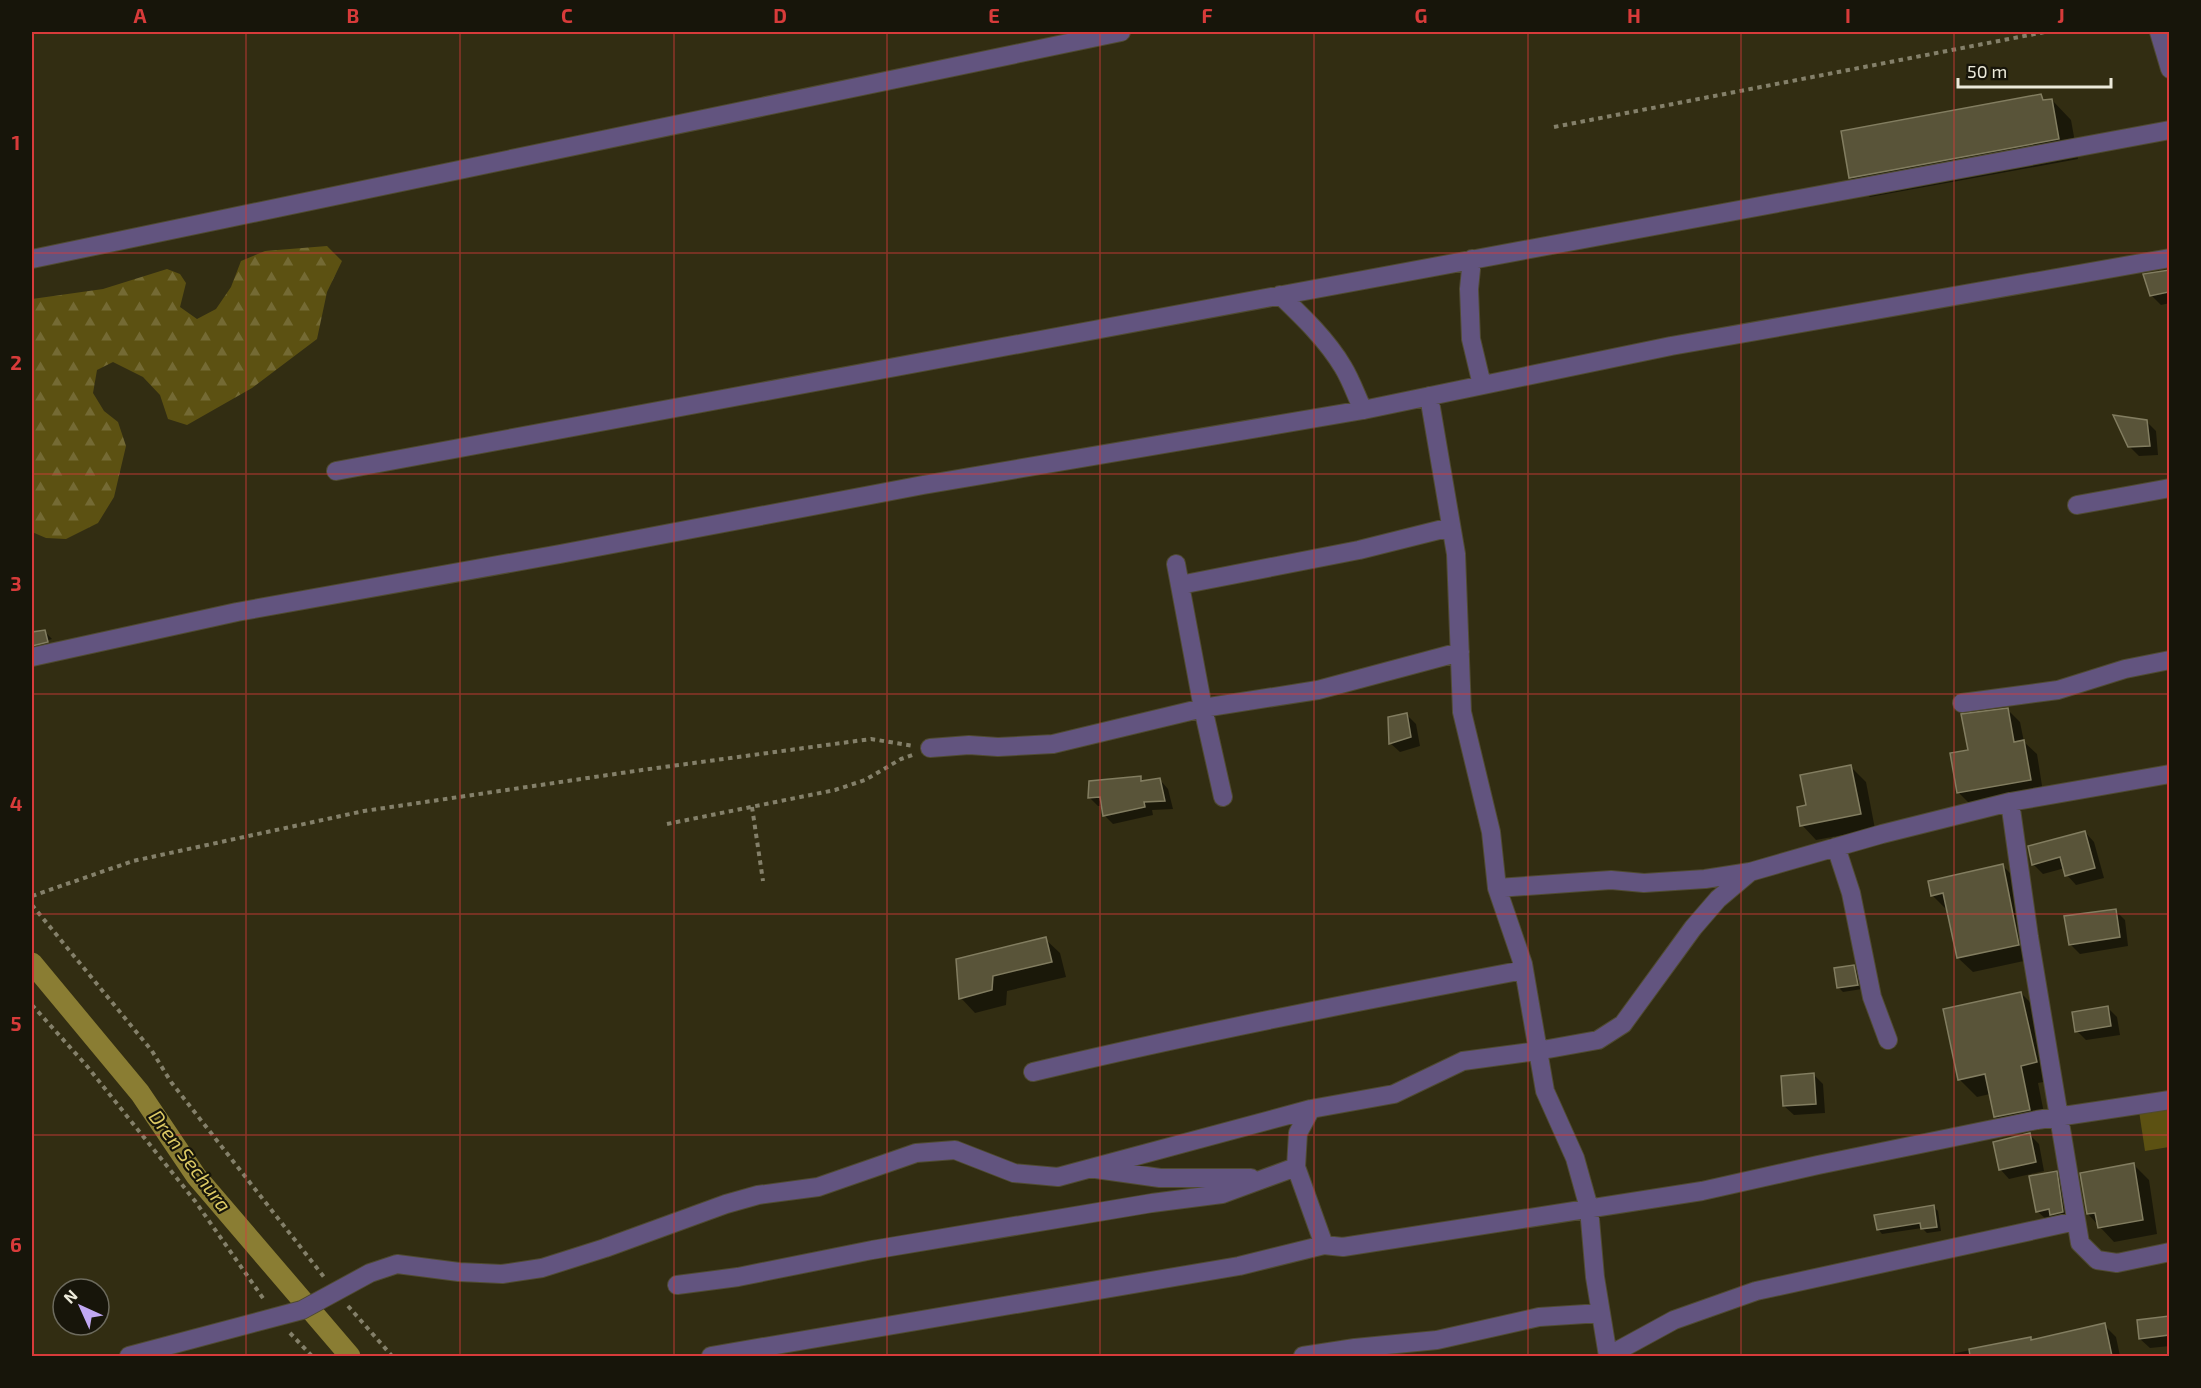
<svg xmlns="http://www.w3.org/2000/svg" width="2201" height="1388" font-family="'Exo 2',sans-serif">
<defs>
<pattern id="forest-firs" width="22" height="20" patternUnits="userSpaceOnUse" patternTransform="scale(1.5)"><rect width="22" height="20" fill="#5c5112"/><path d="M5 1l3.5 6h-7zM16 11l3.5 6h-7z" fill="#746a34"/></pattern>
</defs>
<rect width="100%" height="100%" fill="#322d12"/>
<path fill="#5c5112" d="M2169,1106v41l-24,4 -6,-40z"/>
<path fill="url(#forest-firs)" d="M327,246l15,15 -15,31 -10,47 -65,49 -65,37 -19,-6 -8,-24 -17,-18 -30,-15 -16,8 -4,23 11,18 14,11 8,24 -12,51 -16,26 -32,16 -20,-1 -14,-6v-233l71,-10 64,-20 13,5 6,9 -6,24 17,12 19,-10 15,-22 10,-26 24,-10z"/>
<path fill="#0007" d="M2041,96l5,5 6,-1 19,20 7,39 -208,38 -20,-19z
M2170,271v32l-9,2 -10,-10 -6,-20z
M2146,421l10,10 2,24 -19,1 -10,-10z
M32,630l1,3 11,-2 8,8 -20,6z
M2008,710l12,12 4,20 13,12 6,38 -72,13 -13,-13z
M1406,714l10,10 4,22 -20,6 -10,-9z
M1851,767l15,15 9,47 -59,11 -14,-15 6,-19z
M1140,777l5,5 15,-2 8,9 5,20 -21,1 1,5 -40,9 -8,-8 -2,-10h-5l-9,-9z
M2085,832l9,10 10,36 -28,7 -9,-10 -2,-7 -22,6 -10,-10z
M2003,866l14,14 16,79 -60,13 -15,-14 -11,-48 -15,-15z
M2115,910l10,10 3,26 -48,8 -10,-10z
M1045,939l15,14 6,24 -59,14 -1,14 -31,8 -14,-15z
M1853,966l5,5 4,18 -19,3 -4,-4z
M2021,993l18,18 15,69 -16,3 9,45 -34,7 -18,-18 -5,-23 -13,3 -18,-18z
M2107,1007l10,10 3,18 -34,5 -9,-9z
M1814,1075l9,9 2,29 -31,2 -10,-9z
M2030,1135l9,9 5,27 -35,8 -9,-10z
M2134,1165l15,15 8,54 -43,8 -26,-28z
M2056,1173l10,9 6,40 -25,-2 -10,-9z
M1934,1207l4,4 3,20 -14,2 -5,-5 -40,6 -4,-5z
M2170,1317v29l-20,2 -10,-9 -2,-17z
M2104,1325l12,12 4,19h-179l89,-18 3,3z"/>
<g fill="none" stroke-linecap="round" stroke-linejoin="round">
<path stroke="#8a7d33" stroke-width="21" d="M32,963l108,130 56,83 154,180"/>
</g>
<path fill="#595439" stroke="#827d60" stroke-width="1.5" d="M2041,94l2,6 9,-1 7,40 -210,39 -8,-47z
M2169,270v22l-19,4 -7,-22z
M2113,415l34,5 3,26 -22,1z
M45,630l3,12 -16,4v-14z
M2008,708l6,34 10,-2 7,40 -74,13 -7,-40 18,-3 -7,-36z
M1407,713l4,24 -22,7 -1,-27z
M1851,765l10,49 -61,12 -3,-19 9,-2 -6,-30z
M1141,776v5l19,-3 5,23 -21,1 1,5 -42,9 -3,-19 -12,1 1,-17z
M2085,831l10,37 -30,8 -5,-19 -28,8 -4,-19z
M2003,864l16,81 -62,13 -14,-65 -12,3 -3,-15z
M2116,909l4,28 -51,8 -5,-29z
M1046,937l6,25 -59,14 -1,14 -33,9 -3,-40z
M1854,965l4,20 -21,3 -3,-20z
M2021,992l16,70 -16,4 9,44 -36,7 -9,-43 -27,6 -15,-71z
M2108,1006l3,20 -36,6 -3,-20z
M1814,1073l2,31 -33,2 -2,-30z
M2030,1133l6,29 -37,8 -6,-28z
M2134,1163l9,57 -45,8 -3,-15 -8,1 -7,-41z
M2057,1171l6,41 -13,3 -1,-6 -13,3 -7,-36z
M1934,1205l3,22 -16,2 -1,-6 -43,7 -3,-15z
M2169,1316v19l-30,4 -2,-19z
M2105,1323l7,33h-142l-1,-7 62,-12v3z"/>
<g fill="none" stroke-linecap="round" stroke-linejoin="round">
<g stroke="#504b32" stroke-width="20">
<path id="minor" d="M2159,32l11,37
M32,259l1089,-227
M1472,259l-3,30 2,50 11,46
M1280,295c23,22 47,45 63,72 8,13 13,28 20,43
M1429,396l27,158 6,158 29,120 6,56 26,76 22,127 30,67 14,50 6,69 13,79
M336,471l1834,-341
M2077,505l93,-17
M1176,564l27,144 20,89
M1180,585l179,-35 92,-23
M32,657l205,-45 323,-58 363,-69 440,-75 308,-64 499,-88
M1962,703l96,-13 67,-21 45,-9
M930,748l39,-3 29,2 55,-3 150,-36 115,-18 142,-38
M2010,802l19,135 51,306 17,17 20,3 53,-11
M1836,847l15,46 21,104 16,43
M1497,888l114,-8 33,3 61,-4 45,-7 132,-38 128,-32 160,-28
M1033,1072c163,-39 327,-71 491,-102
M1311,1109l-13,24 -2,34 28,78
M1096,1169l64,9h91
M677,1285l61,-8 134,-27 280,-47 70,-9 74,-27
M129,1356l173,-46 68,-37 27,-9 62,8 43,2 40,-6 63,-20 121,-44 32,-9 60,-8 98,-34 39,-3 59,23 44,4 253,-68 83,-15 69,-33 74,-10 61,-11 25,-16 70,-96 25,-29 32,-27
M711,1356l528,-90 85,-21 19,2 359,-56 116,-26 219,-45 133,-20
M1303,1356l52,-8 82,-8 102,-23 62,-4
M1608,1356l66,-36 82,-29 320,-70"/>
</g>
<path stroke="#84806a" stroke-width="4" stroke-dasharray="4.5 4.5" stroke-linecap="butt" d="M1554,127l491,-95
M752,807l11,74
M667,824l168,-34 30,-10 36,-21 14,-5
M32,896l101,-35 231,-50 278,-41 229,-31 43,7
M32,905l120,146 19,31 153,195
M32,1005l54,60 109,136 70,100
M348,1306l44,50
M290,1333l22,23"/>
<use href="#minor" stroke="#62547f" stroke-width="18"/>
</g>
<path fill="none" stroke="#d83b3a" stroke-width="1.5" stroke-opacity="0.55" d="M246,32v1324M460,32v1324M674,32v1324M887,32v1324M1100,32v1324M1314,32v1324M1528,32v1324M1741,32v1324M1954,32v1324M32,253h2138M32,474h2138M32,694h2138M32,914h2138M32,1135h2138"/>
<g text-anchor="middle" stroke-width="4.5" stroke-linejoin="round" paint-order="stroke">
<g font-size="20" font-style="italic" fill="#ddca64" stroke="#17150a">
<text transform="translate(190 1161) rotate(53)" y="7">Dren Sechura</text>
</g>
</g>
<rect width="2201" height="1388" fill="none" stroke="#17150a" stroke-width="66"/>
<g transform="translate(81 1307) rotate(315)"><circle r="28" fill="#17150a" stroke="#6c6a5d" stroke-width="1.5"/>
<path d="M0-4.5L10 22L0 15L-10 22Z" fill="#c1a8f3"/>
<text y="-9" font-size="16" font-weight="bold" text-anchor="middle" fill="#eceada">N</text>
</g>
<path d="M1958 78v9h153v-9" fill="none" stroke="#eceada" stroke-width="3"/>
<text x="1967" y="78" font-size="18" fill="#eceada" stroke="#17150a" stroke-width="4.5" paint-order="stroke">50 m</text>
<rect x="33" y="33" width="2135" height="1322" fill="none" stroke="#d83b3a" stroke-width="2"/>
<g font-size="20" text-anchor="middle" font-weight="bold" fill="#d83b3a">
<text x="140" y="23">A</text>
<text x="353" y="23">B</text>
<text x="567" y="23">C</text>
<text x="780" y="23">D</text>
<text x="994" y="23">E</text>
<text x="1207" y="23">F</text>
<text x="1421" y="23">G</text>
<text x="1634" y="23">H</text>
<text x="1848" y="23">I</text>
<text x="2061" y="23">J</text>
<text x="16" y="150">1</text>
<text x="16" y="370">2</text>
<text x="16" y="591">3</text>
<text x="16" y="811">4</text>
<text x="16" y="1031">5</text>
<text x="16" y="1252">6</text>
</g>
</svg>
